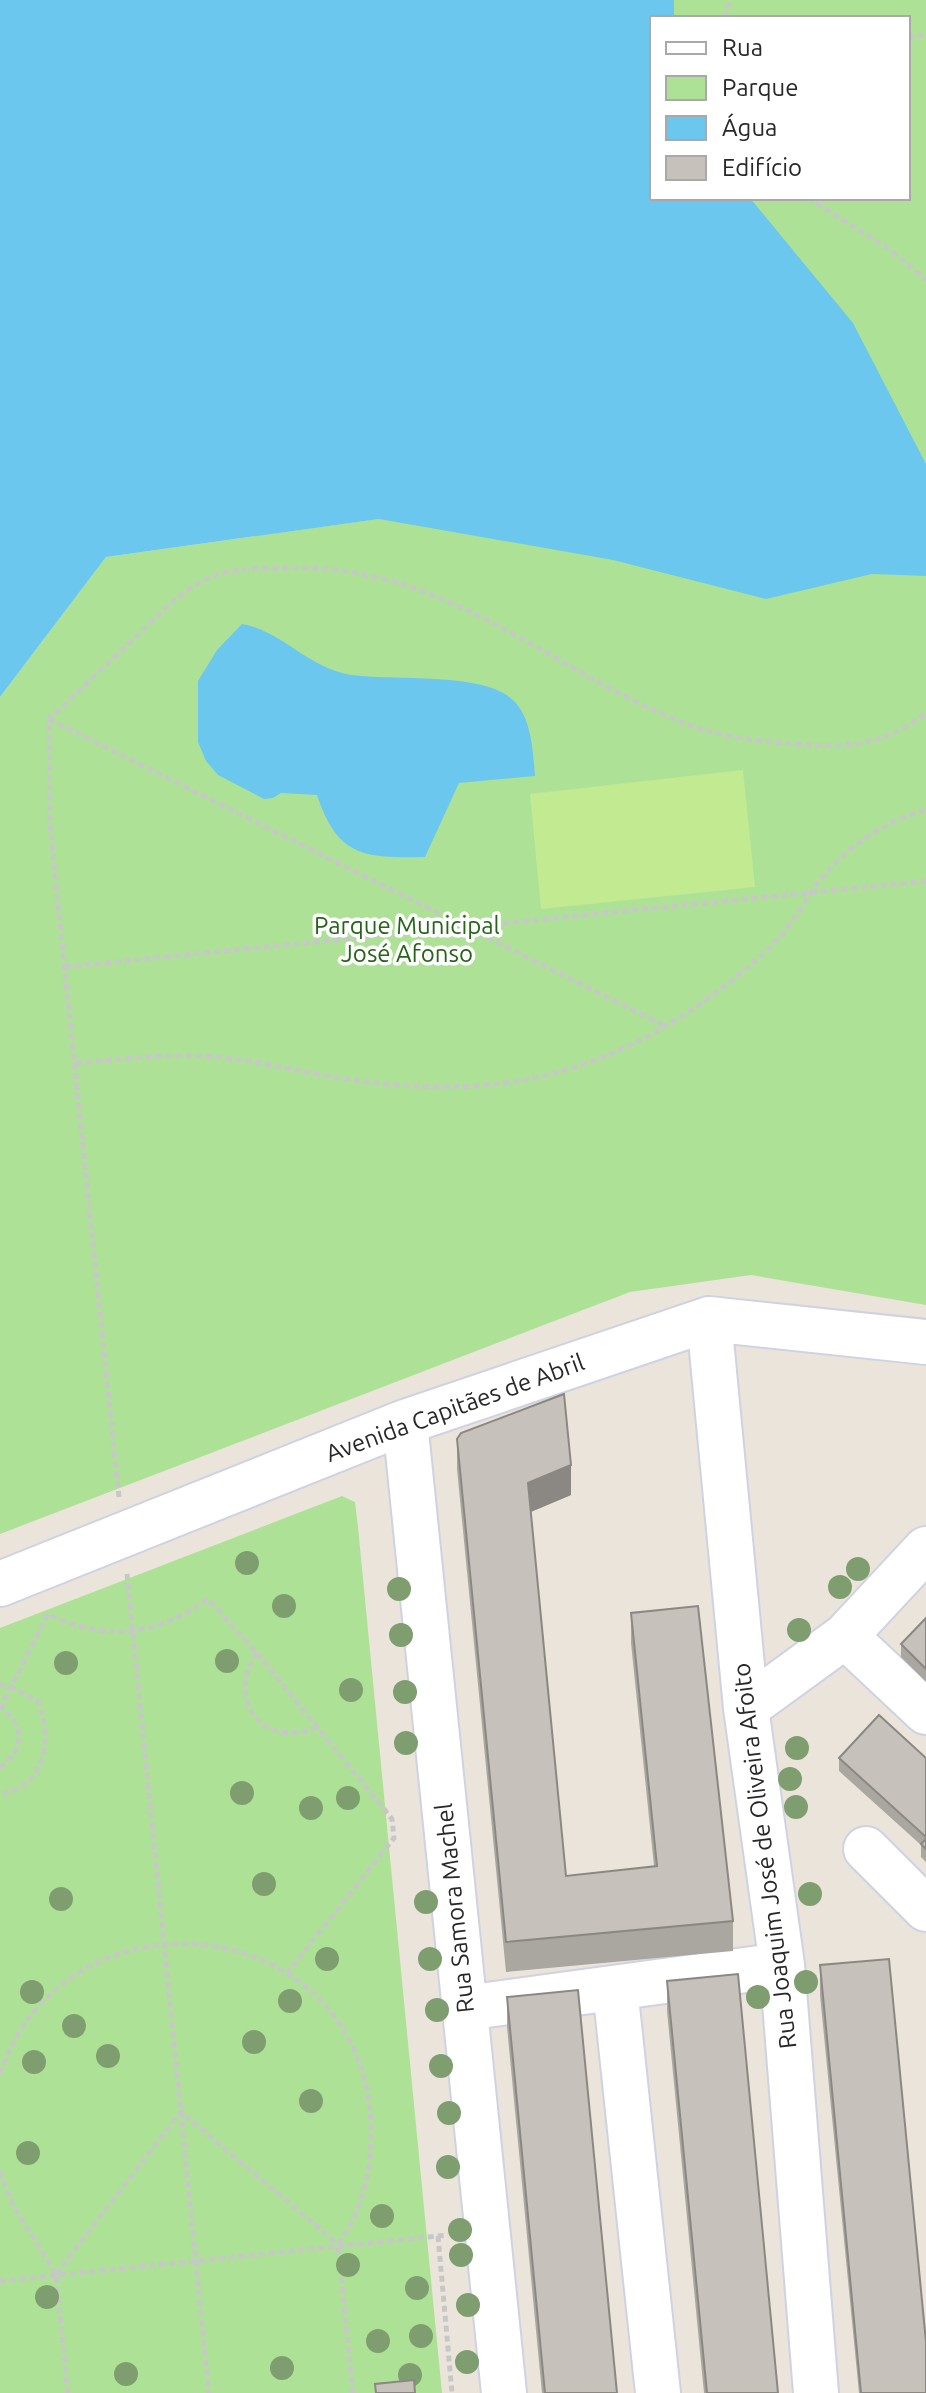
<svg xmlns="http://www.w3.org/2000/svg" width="926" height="2393" font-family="Ubuntu,sans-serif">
<rect width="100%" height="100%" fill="#ebe4da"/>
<path fill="#ade296" d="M0,0l652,18v180h256v-180h-234v-18h252v1305l-175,-30 -121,17 -630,242v-837l106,-140 272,-38z
M342,1496l13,6 3,25 84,866h-442v-765z"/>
<path fill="#c1ea91" d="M743,770l12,117 -214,22 -11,-115z"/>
<path fill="#6cc7ee" d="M0,0h674v18h-22v180h98l103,125 73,141v112l-54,-2 -106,25 -153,-39 -234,-41 -273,38 -106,140z
M242,624c39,7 65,42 104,50 41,8 138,-4 168,27 18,18 19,51 21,75l-76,7 -34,74c-60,1 -87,1 -108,-62l-36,-2 -8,5 -9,1 -46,-24 -12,-14 -8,-19v-61l19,-31z"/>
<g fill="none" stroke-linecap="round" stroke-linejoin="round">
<g stroke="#cfd2e2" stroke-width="48">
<path id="minor" d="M709,1319l37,389 36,257 34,428
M405,1422l99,971
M0,1584l405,-162 304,-103 217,23
M845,1636l81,76
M746,1708l99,-72 81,-87
M866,1849l60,60
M615,1988l43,405
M465,2008l317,-43"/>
</g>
<path stroke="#c7c7c7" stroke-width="5" stroke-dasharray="6 4" stroke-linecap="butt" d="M725,18l5,-18
M908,37l18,-2
M808,198l81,51 37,31
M49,719l616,307
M65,967l861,-86
M76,1063c41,-3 85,-9 126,-7 46,2 93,15 138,22 118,19 221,10 326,-52 34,-20 88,-60 114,-89 16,-19 27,-40 42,-59 28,-34 63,-56 104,-69
M119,1497l-69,-672 -1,-106c30,-28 59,-56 88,-83 23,-22 47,-49 77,-60 21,-8 49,-7 72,-8 155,-5 256,96 390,152 38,16 78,21 119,24 52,4 88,2 131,-31
M127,1574l82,819
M257,1653c-33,47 7,97 60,74
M0,1685l11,2 27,14c11,27 12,64 -14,84 -6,5 -17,7 -24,10
M0,1709l48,-95c58,28 108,22 160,-15l49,54 135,166 2,19 -106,134
M0,1768c23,-19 26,-37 4,-59
M0,2074c65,-195 362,-165 371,50 2,42 -8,86 -33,121l15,148
M0,2172l14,35 42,67 12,119
M438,2236l14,157
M56,2274l125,-162 157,132
M0,2281l448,-46"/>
<use href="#minor" stroke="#fff" stroke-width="44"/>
<path stroke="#c7c7c7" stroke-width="5" stroke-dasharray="6 4" stroke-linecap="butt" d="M0,1707l4,2"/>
</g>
<g fill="#7f9e70">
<circle cx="247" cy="1563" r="12"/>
<circle cx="858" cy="1569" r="12"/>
<circle cx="840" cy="1587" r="12"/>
<circle cx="399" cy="1589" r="12"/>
<circle cx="284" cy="1606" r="12"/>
<circle cx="799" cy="1630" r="12"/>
<circle cx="401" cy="1635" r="12"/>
<circle cx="227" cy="1661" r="12"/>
<circle cx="66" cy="1663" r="12"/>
<circle cx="351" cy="1690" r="12"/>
<circle cx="405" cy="1692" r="12"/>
<circle cx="406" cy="1743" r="12"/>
<circle cx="797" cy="1748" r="12"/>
<circle cx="790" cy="1779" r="12"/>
<circle cx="242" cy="1793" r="12"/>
<circle cx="348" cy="1798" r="12"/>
<circle cx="796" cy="1807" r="12"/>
<circle cx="311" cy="1808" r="12"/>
<circle cx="264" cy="1884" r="12"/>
<circle cx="810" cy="1894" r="12"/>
<circle cx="61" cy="1899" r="12"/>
<circle cx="426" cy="1902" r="12"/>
<circle cx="327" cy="1959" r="12"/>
<circle cx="430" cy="1959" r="12"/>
<circle cx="806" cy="1982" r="12"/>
<circle cx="32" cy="1992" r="12"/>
<circle cx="758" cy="1997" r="12"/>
<circle cx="290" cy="2001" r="12"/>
<circle cx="437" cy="2010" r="12"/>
<circle cx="74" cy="2026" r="12"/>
<circle cx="254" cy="2042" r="12"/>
<circle cx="108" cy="2056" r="12"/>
<circle cx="34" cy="2062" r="12"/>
<circle cx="441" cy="2066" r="12"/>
<circle cx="311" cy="2101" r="12"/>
<circle cx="449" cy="2113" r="12"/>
<circle cx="28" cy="2153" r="12"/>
<circle cx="448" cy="2167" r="12"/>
<circle cx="382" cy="2216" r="12"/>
<circle cx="460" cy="2230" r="12"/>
<circle cx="461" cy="2255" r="12"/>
<circle cx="348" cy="2265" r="12"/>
<circle cx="417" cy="2288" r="12"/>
<circle cx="47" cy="2297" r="12"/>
<circle cx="468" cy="2305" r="12"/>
<circle cx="421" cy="2336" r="12"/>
<circle cx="378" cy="2341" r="12"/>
<circle cx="467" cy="2362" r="12"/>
<circle cx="282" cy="2368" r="12"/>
<circle cx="126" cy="2374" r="12"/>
<circle cx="410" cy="2375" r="12"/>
</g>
<path fill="#aaa6a0" d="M457,1439l114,56 -40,17 35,364 88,-10 -23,-223v-30l102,308v30l-227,21 -49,-503z
M926,1618v64l-25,-25v-13z
M839,1758h87v104l-5,-5v-12l-82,-74z
M820,1965l106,428h-67l-39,-398z
M667,1981l111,412h-74l-37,-382z
M507,1997l110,396h-75l-35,-366z"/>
<path fill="#8b8782" d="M571,1465v30l-43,18v-30z"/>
<path fill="#c6c1ba" stroke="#8b8782" stroke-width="2" d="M564,1394l7,71 -43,18 38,393 91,-10 -26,-253 67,-7 35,315 -227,21 -49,-503 4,-6z
M926,1618v51l-25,-25z
M879,1715l47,43v79l-87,-79z
M926,1839v10l-5,-5z
M889,1959l37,383v51h-65l-41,-428z
M738,1974l40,419h-71l-40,-412z
M578,1990l39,403h-72l-38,-396z
M414,2380l1,13h-39l-1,-9z"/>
<g text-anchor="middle" stroke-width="7" stroke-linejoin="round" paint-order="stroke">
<g font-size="24" fill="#266519" stroke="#fff">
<text x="407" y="934">Parque Municipal<tspan x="407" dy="28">José Afonso</tspan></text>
</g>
<g font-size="24" fill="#282828" stroke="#fff">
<text transform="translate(455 1408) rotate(-20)" y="8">Avenida Capitães de Abril</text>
<text transform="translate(765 1856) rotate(-97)" y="8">Rua Joaquim José de Oliveira Afoito</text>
<text transform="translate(455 1908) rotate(-96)" y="8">Rua Samora Machel</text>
</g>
</g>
<rect x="650" y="16" width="260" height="184" fill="#ffffff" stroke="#a9a9a9" stroke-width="2"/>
<rect x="666" y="42" width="40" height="12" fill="#ffffff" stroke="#a9a9a9" stroke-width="2"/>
<text x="722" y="56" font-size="24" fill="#282828">Rua</text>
<rect x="666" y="76" width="40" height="24" fill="#ade296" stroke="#a9a9a9" stroke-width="2"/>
<text x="722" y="96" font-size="24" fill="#282828">Parque</text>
<rect x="666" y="116" width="40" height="24" fill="#6cc7ee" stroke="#a9a9a9" stroke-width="2"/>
<text x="722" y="136" font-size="24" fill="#282828">Água</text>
<rect x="666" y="156" width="40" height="24" fill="#c6c1ba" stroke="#a9a9a9" stroke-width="2"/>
<text x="722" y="176" font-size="24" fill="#282828">Edifício</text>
</svg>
